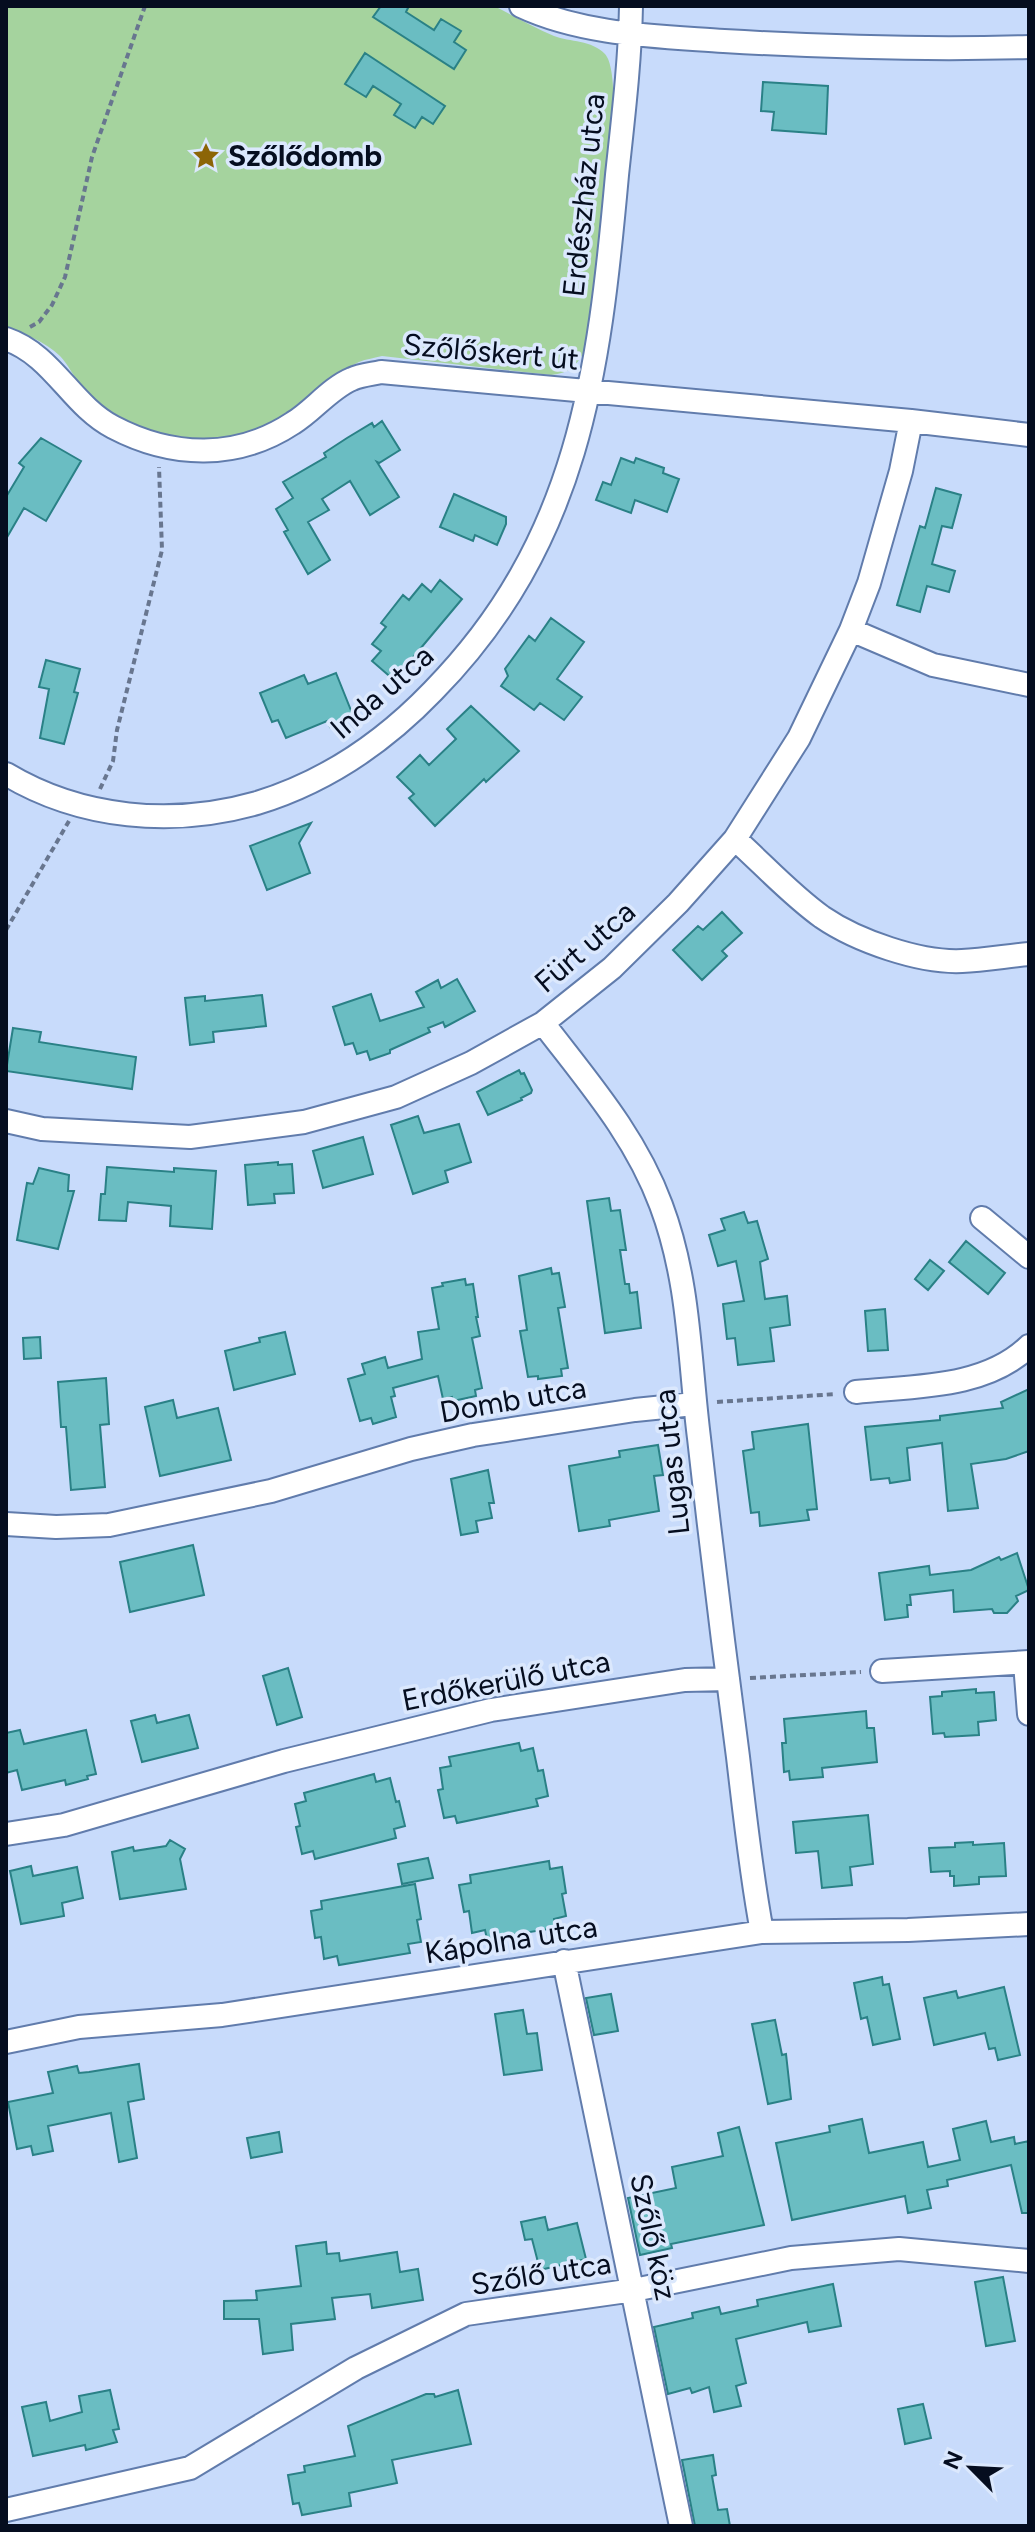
<svg xmlns="http://www.w3.org/2000/svg" width="1035" height="2532" font-family="Figtree,sans-serif">
<rect width="100%" height="100%" fill="#c8dbfb"/>
<path fill="#a5d39e" d="M6,6h488c20,10 39,21 60,30 16,6 38,4 51,18 25,28 -12,250 -19,295 -10,17 -16,24 -35,26l-169,-19c-7,2 -16,3 -23,6 -41,18 -64,60 -112,73 -21,6 -44,10 -66,6 -35,-6 -77,-29 -100,-56 -8,-9 -13,-21 -21,-29 -16,-15 -34,-22 -54,-27z"/>
<path fill="#6abdc2" stroke="#2a8186" stroke-width="2" d="M381,6h28l-3,6 28,18 7,-11 20,12 -7,11 12,8 -12,19 -81,-52z
M365,53l80,53 -12,18 -11,-7 -7,11 -21,-13 7,-11 -28,-18 -7,11 -21,-13z
M763,82l65,4 -2,48 -54,-4 2,-18 -13,-1z
M382,421l18,29 -21,13 -2,-1 22,35 -29,18 -20,-34 -28,18 7,11 -21,12 22,38 -22,14 -24,-42 4,-2 -12,-21 17,-11 -10,-16 43,-25 -2,-4 23,-15 25,-15 2,4z
M41,438l40,23 -35,60 -22,-13 -18,31v-42l18,-30 -5,-4z
M621,458l13,5 2,-5 28,10 -1,5 16,6 -12,33 -32,-12 -4,13 -35,-13 7,-18 8,3z
M936,488l25,7 -9,33 -10,-2 -10,38 23,7 -6,21 -22,-6 -7,26 -23,-7 23,-79 5,2z
M454,494l52,23v7l-9,21 -22,-10 -2,6 -33,-14z
M440,580l22,19 -68,81 -22,-19 9,-10 -9,-7 14,-17 -5,-4 22,-28 6,5 13,-16 9,8z
M551,618l33,24 -27,37 25,18 -18,23 -24,-17 -6,7 -33,-24 7,-10 -3,-7 24,-33 6,5z
M46,660l34,9 -6,23 4,1 -14,51 -24,-6 9,-49 -10,-2z
M336,673l18,45 -24,9 -3,-6 -41,17 -8,-18 -6,2 -12,-29 44,-18 4,9z
M471,706l48,45 -33,31 -2,-3 -49,47 -26,-28 5,-4 -17,-17 23,-22 9,10 27,-26 -9,-10z
M311,823l-12,20 11,30 -43,17 -17,-44z
M722,912l20,21 -20,18 5,5 -25,24 -29,-30 25,-24 5,4z
M457,979l18,32 -30,16 -2,-5 -15,6 2,4 -40,18v3l-20,7 -3,-9 -10,3 -4,-11 -8,2 -12,-38 38,-13 9,27 44,-14 -8,-15 22,-12 3,8z
M262,995l4,31 -53,6 1,10 -24,3 -5,-47 20,-2v5z
M13,1028l28,4 -2,10 97,15 -4,32 -126,-18z
M519,1070l2,4 3,-1 8,17 -1,3 -10,5 1,2 -34,15 -11,-23z
M418,1116l6,17 35,-9 12,38 -26,9 3,11 -35,12 -22,-69z
M363,1137l10,37 -50,14 -10,-37z
M278,1162v3l14,-1 2,29 -20,1 1,9 -27,2 -3,-40z
M107,1167l67,5v-4l42,3 -4,58 -42,-3 1,-20 -43,-4 -2,19 -27,-1 2,-26h4z
M39,1168l30,7 -1,16h6l-16,58 -41,-9 10,-57 6,1z
M609,1198l2,13 9,-1 6,40h-6l5,34h4l1,9 7,-1 4,36 -36,5 -18,-132z
M744,1212l4,11 9,-2 11,38 -8,3 5,37 22,-3 3,29 -20,3 4,33 -36,4 -3,-27 -8,1 -4,-35 21,-3 -8,-40 -18,5 -9,-31 16,-5 -4,-11z
M966,1241l39,32 -17,21 -39,-32z
M930,1260l14,11 -16,19 -13,-11z
M551,1268l1,6 7,-1 6,34 -7,1 10,60 -7,1 1,7 -24,3v-3l-10,1 -8,-46 7,-1 -8,-54z
M465,1279l1,6 7,-1 5,33h-2l4,19 -8,2 10,50 -7,2 1,6 -23,5 -1,-4 -9,2 -5,-23 -45,12 2,8 -4,1 5,20 -23,7 -2,-6 -11,3 -12,-42 17,-5 -3,-10 23,-7 3,11 34,-9 -4,-27 21,-3 -7,-41 11,-2 -1,-3z
M885,1309l3,41 -20,1 -3,-40z
M285,1332l10,42 -61,16 -9,-39 35,-9 -1,-4z
M40,1337l1,21 -17,1 -1,-21z
M106,1378l3,46 -9,1 5,62 -34,3 -5,-63h-5l-3,-45z
M1029,1389v62l-23,8 -35,5 7,44 -30,3 -6,-68 -35,5 3,32 -20,3 -1,-5 -18,2 -6,-53 75,-7v-4l63,-8 -2,-6z
M173,1400l4,18 41,-10 13,52 -71,16 -15,-69z
M808,1424l9,85 -10,1 2,10 -49,6 -1,-14 -8,1 -8,-62 11,-2 -2,-17z
M658,1445l5,30 -9,1 5,35 -50,9 1,6 -31,5 -10,-65 51,-9 -1,-6z
M488,1470l6,33h-5l3,15 -16,3 2,11 -17,3 -10,-56z
M193,1545l11,50 -74,17 -10,-50z
M1017,1553l12,37 -13,6 2,5 -11,12h-13l-2,-4 -38,3 -1,-22 -43,5 1,10h-4l1,12 -23,3 -6,-47 50,-7 1,9 41,-5 28,-13 2,3z
M288,1668l14,49 -25,8 -14,-49z
M976,1689v4l18,-1 2,28 -18,2 1,13 -34,2 -1,-4 -11,1 -3,-37 12,-1v-4z
M866,1711l1,17h7l3,34 -55,6 1,9 -33,3 -1,-9 -5,1 -2,-29h4l-2,-24z
M155,1715l2,8 32,-8 9,33 -56,14 -11,-41z
M20,1730l4,14 62,-14 10,44 -9,2 1,3 -22,6 -1,-5 -43,10 -5,-20 -11,3v-40z
M519,1743l2,8 12,-3 5,23 5,-1 5,26 -12,3 2,7 -81,17 -2,-7 -11,2 -6,-28 5,-1 -3,-21 11,-2 -2,-9z
M374,1774l2,8 14,-4 6,24 3,-1 6,25 -11,3 2,9 -81,21 -2,-8 -11,3 -6,-27 4,-1 -5,-22 11,-3 -2,-8z
M868,1815l5,49 -23,3 2,18 -30,3 -4,-37 -22,2 -3,-31z
M170,1840l15,9 -5,10 6,30 -66,10 -8,-47 21,-5 1,4 32,-5z
M973,1842v3l31,-2 2,33 -27,1v7l-25,2v-10h-4v-5l-19,1 -2,-24 26,-1v-4z
M428,1858l5,20 -31,6 -4,-20z
M549,1861l1,8 12,-2 4,26 -4,1 4,22 -12,3 1,9 -68,11 -2,-9 -13,3 -3,-22 -5,1 -5,-27 12,-2 -1,-8z
M31,1866l2,10 44,-9 6,31 -21,5 2,13 -43,8 -11,-53z
M415,1884l6,35 -4,1 4,22 -13,2 2,9 -71,12 -2,-9 -13,3 -3,-22 -6,1 -4,-27 11,-2 -1,-8z
M882,1977l1,8 6,-1 11,55 -27,6 -6,-28 -6,2 -7,-36z
M1004,1987l16,68 -22,5 -3,-12 -6,1 -4,-16 -51,12 -10,-47 32,-7 2,7z
M611,1994l7,37 -24,4 -8,-37z
M523,2010l4,24 10,-1 5,37 -38,5 -9,-61z
M775,2020l7,35 4,-1 5,45 -23,5 -16,-80z
M139,2064l5,35 -16,3 9,56 -18,4 -8,-49 -63,13 5,25 -20,4 -2,-9 -14,3 -9,-47 45,-9 -5,-21 29,-6 2,7 10,-1z
M862,2119l7,34 54,-11 5,25 32,-7 -7,-31 33,-8 5,21 23,-5 1,7 14,-3v72h-7l-11,-48 -64,15 1,6 -21,4 4,18 -23,5 -3,-17 -113,24 -16,-77 54,-11 -1,-6z
M739,2127l25,98 -93,19 1,4 -32,7 -12,-57 48,-10 -4,-21 51,-11 -5,-23z
M279,2132l3,20 -31,6 -4,-20z
M545,2217l3,13 29,-7 9,36 -46,11 -8,-31 -7,1 -4,-18z
M326,2242l1,12 12,-1 1,8 57,-9 3,20 18,-3 5,31 -51,8 -2,-14 -38,4 3,21 -44,5 2,26 -30,4 -4,-35h-35v-18l33,-1 -1,-9 45,-5 -5,-40z
M1003,2277l12,64 -29,5 -11,-64z
M833,2284l8,42 -32,6 -2,-10 -71,17 10,44 -10,3 5,20 -27,6 -5,-25 -17,6 -2,-5 -22,6 -14,-67 39,-9 -1,-5 27,-6 2,7 37,-8 -1,-6z
M110,2390l9,39 -6,1 4,12 -31,8 -1,-5 -52,11 -11,-49 24,-5 4,19 32,-9 -3,-16z
M458,2390l13,54 -79,16 5,23 -48,10 2,13 -49,9 -3,-12 -6,1 -5,-29 17,-3 -1,-6 51,-10 -7,-30 78,-32h8l1,3z
M923,2404l8,34 -26,6 -7,-35z
M713,2455l3,20 -4,1 6,34 9,-1 3,17h-35l-13,-66z"/>
<g fill="none" stroke-linecap="round" stroke-linejoin="round">
<g stroke="#617cac" stroke-width="26">
<path id="minor" d="M521,6c62,29 135,30 203,35 102,6 203,9 305,6
M6,339c47,16 65,66 107,88 59,31 124,33 180,-4 20,-12 37,-35 59,-44 8,-4 20,-5 29,-7l530,49 118,14
M851,630l82,35 96,20
M6,774c75,45 167,53 251,29 69,-21 126,-60 176,-112 146,-149 166,-317 184,-516 6,-56 13,-113 14,-169
M735,839c29,26 55,55 87,78 35,24 98,46 140,44 22,-1 45,-5 67,-7
M543,1023c45,59 92,112 118,182 29,77 28,153 38,233 12,107 25,213 39,319 7,59 13,117 24,175
M6,1121l36,8 148,8 114,-15 92,-25 75,-34 72,-40 69,-55 66,-65 57,-64 64,-101 52,-108 18,-47 32,-112 10,-50
M982,1218l47,39
M856,1392c57,-6 129,-3 173,-46
M6,1524l50,3 53,-2 162,-34 140,-42 62,-14 162,-25 59,-6
M1025,1663l4,51
M882,1671l147,-9
M6,1834l58,-9 220,-64 207,-51 194,-30 43,-1
M564,1961l117,565
M6,2042l73,-15 143,-12 540,-83 146,-2 121,-6
M6,2510l184,-42 166,-100 110,-54 168,-24 157,-32 108,-9 130,12"/>
</g>
<path stroke="#68768f" stroke-width="4" stroke-dasharray="6 4" stroke-linecap="butt" d="M30,327l9,-5 13,-17 13,-28 27,-120 53,-151
M100,789l13,-28 4,-31 45,-180 -3,-83
M6,930l63,-109
M717,1402l119,-8
M750,1678l111,-6"/>
<use href="#minor" stroke="#fff" stroke-width="22"/>
</g>
<defs>
<g id="sight-bare" transform="scale(2.16)"><path d="M0-6L1.8-2.2L6-1.7L2.9 1.2L3.7 5.4L0 3.3L-3.7 5.4L-2.9 1.2L-6-1.7L-1.8-2.2Z" fill="#8c6507" stroke="#dbe8fd" stroke-width="2.5" paint-order="stroke"/></g>
</defs>
<g fill-rule="evenodd">
<use href="#sight-bare" x="206" y="156"/>
</g>
<g text-anchor="middle" stroke-width="7" stroke-linejoin="round" paint-order="stroke">
<g font-size="30" font-weight="bold" fill="#050d1f" stroke="#dbe8fd" text-anchor="start">
<text x="228" y="166">Szőlődomb</text>
</g>
<g font-size="30" fill="#050d1f" stroke="#dbe8fd">
<text transform="translate(584 195) rotate(-84)" y="10">Erdészház utca</text>
<text transform="translate(491 352) rotate(5)" y="10">Szőlőskert út</text>
<text transform="translate(382 692) rotate(-41)" y="10">Inda utca</text>
<text transform="translate(585 947) rotate(-41)" y="10">Fürt utca</text>
<text transform="translate(513 1400) rotate(-10)" y="10">Domb utca</text>
<text transform="translate(672 1462) rotate(-96)" y="10">Lugas utca</text>
<text transform="translate(506 1681) rotate(-11)" y="10">Erdőkerülő utca</text>
<text transform="translate(511 1940) rotate(-9)" y="10">Kápolna utca</text>
<text transform="translate(653 2237) rotate(78)" y="10">Szőlő köz</text>
<text transform="translate(541 2274) rotate(-9)" y="10">Szőlő utca</text>
</g>
</g>
<rect width="1035" height="2532" fill="none" stroke="#050d1f" stroke-width="16"/>
<g transform="translate(971 2468) rotate(294)" stroke="#dbe8fd" stroke-width="6" paint-order="stroke">
<path d="M0-6L14 30L0 20L-14 30Z" fill="#050d1f"/>
<text y="-12" font-size="22" font-weight="bold" text-anchor="middle" fill="#050d1f">N</text>
</g>
</svg>
